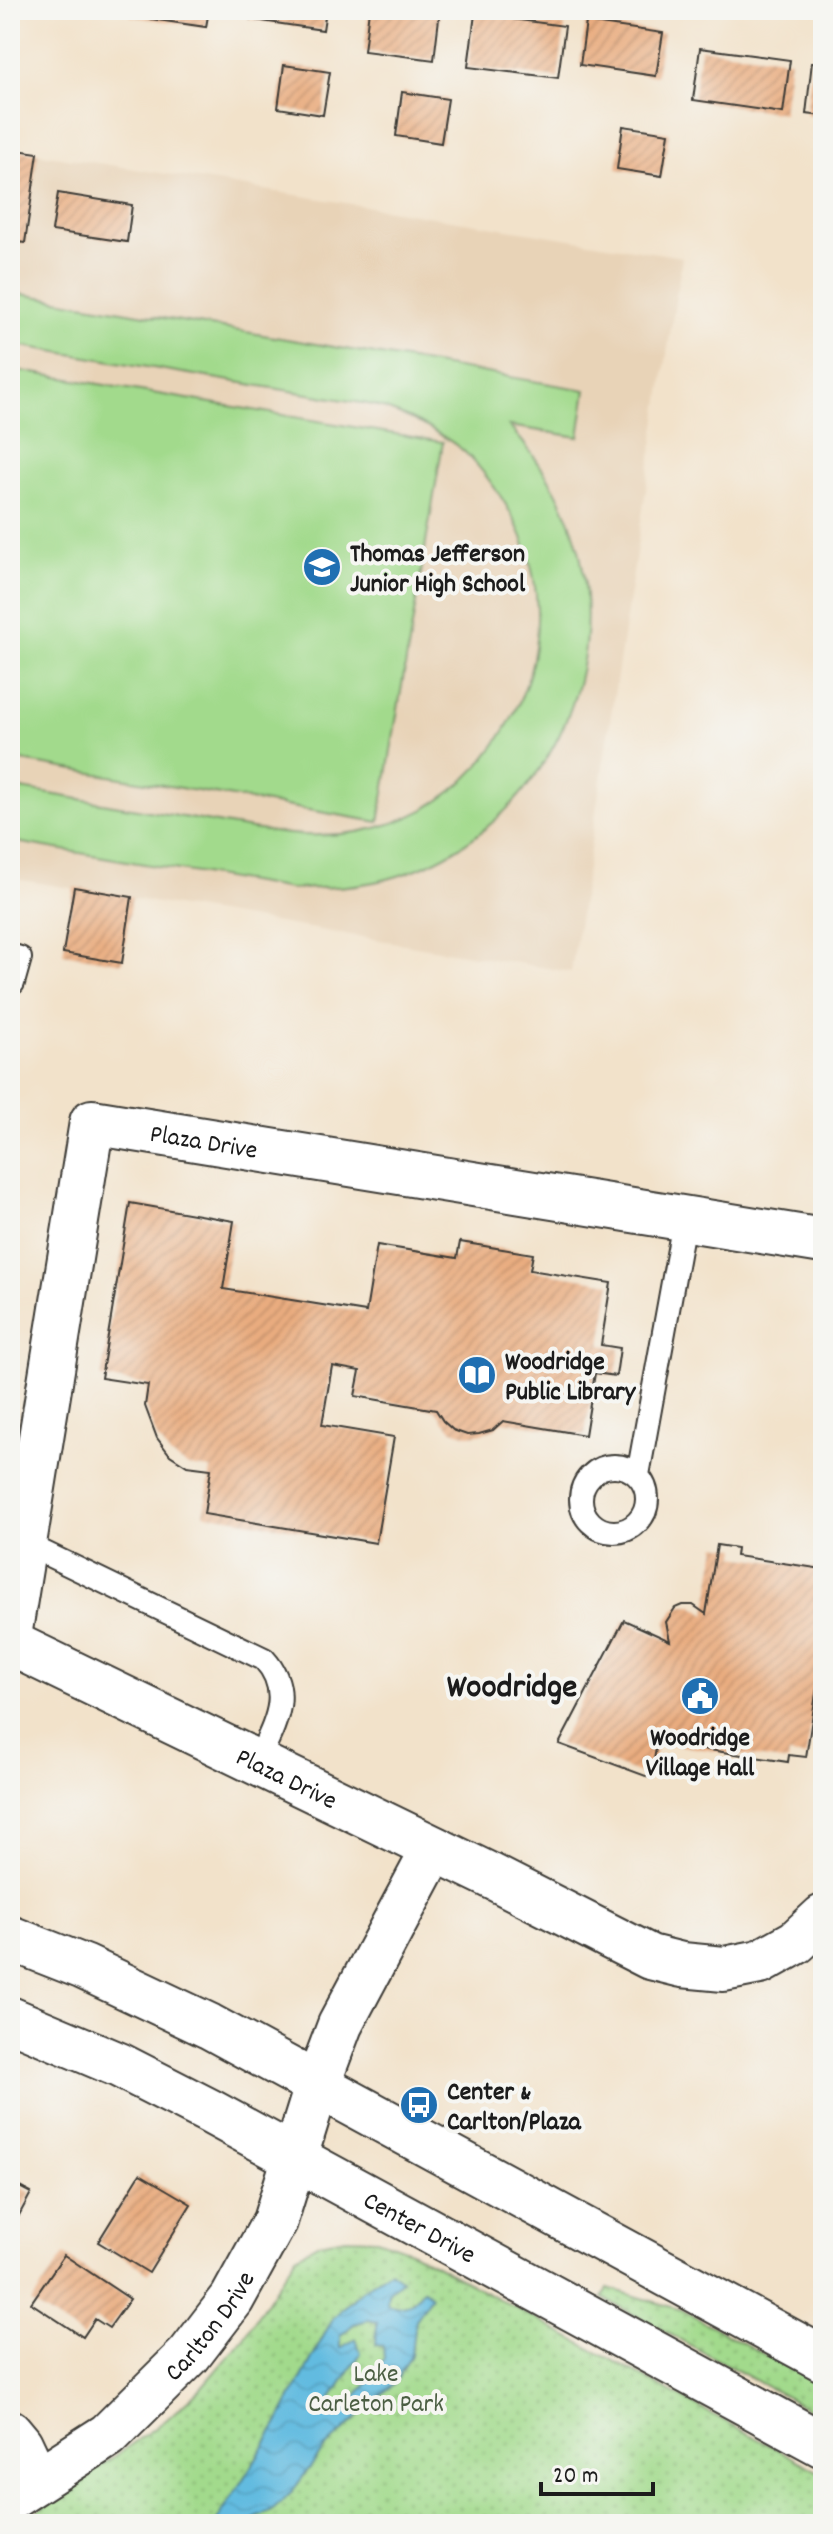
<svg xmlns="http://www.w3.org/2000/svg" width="833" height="2534" font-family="Dekko,sans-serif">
<defs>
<pattern id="grass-dots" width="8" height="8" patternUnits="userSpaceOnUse" patternTransform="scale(2)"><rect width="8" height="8" fill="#a2da8c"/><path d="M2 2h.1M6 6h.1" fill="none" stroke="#8bba78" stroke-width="1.8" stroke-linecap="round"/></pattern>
<pattern id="water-waves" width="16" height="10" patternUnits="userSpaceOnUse" patternTransform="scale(2)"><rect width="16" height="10" fill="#62bbe0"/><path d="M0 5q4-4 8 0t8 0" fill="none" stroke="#54a0c0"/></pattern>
<pattern id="building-hatch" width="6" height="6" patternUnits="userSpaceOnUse" patternTransform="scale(2)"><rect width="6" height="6" fill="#e9ac7f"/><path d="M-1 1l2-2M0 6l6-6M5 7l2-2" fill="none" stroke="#c7936d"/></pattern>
</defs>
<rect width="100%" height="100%" fill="#f6f6f2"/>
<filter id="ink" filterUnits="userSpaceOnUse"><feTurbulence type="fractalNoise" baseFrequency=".0125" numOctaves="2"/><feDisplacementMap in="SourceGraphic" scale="16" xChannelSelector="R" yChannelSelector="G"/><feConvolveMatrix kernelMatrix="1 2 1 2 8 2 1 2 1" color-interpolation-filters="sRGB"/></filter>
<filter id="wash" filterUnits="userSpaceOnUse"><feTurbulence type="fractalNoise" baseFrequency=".006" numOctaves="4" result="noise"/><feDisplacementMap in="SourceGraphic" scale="32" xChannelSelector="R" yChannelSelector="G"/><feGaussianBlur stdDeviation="1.8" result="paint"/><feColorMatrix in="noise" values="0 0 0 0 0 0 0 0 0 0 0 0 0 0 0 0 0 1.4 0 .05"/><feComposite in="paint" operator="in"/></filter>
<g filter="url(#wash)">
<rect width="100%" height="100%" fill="#f2e2ca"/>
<path fill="#e8d3b7" d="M10,149l672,108 -111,715 -561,-94z"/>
<path fill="url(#grass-dots)" stroke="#5f7b54" stroke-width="2" d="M345,2238l32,1 33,12 413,223v50h-805l148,-104 35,-32 42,-49 53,-83 23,-13z
M608,2288l74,22 141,76v31l-220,-119z"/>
<path fill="#a2da8c" stroke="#5f7b54" stroke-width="2" d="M10,292l576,98 -7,47 -70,-11c36,39 66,90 74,144 22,134 -55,263 -185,306 -34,11 -72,12 -108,13l-280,-48v-54c58,10 116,20 173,30 72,12 138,31 210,6 49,-17 87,-51 113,-95 44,-74 41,-163 -7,-234 -11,-16 -24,-34 -39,-46 -27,-20 -55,-33 -86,-43l-364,-61z
M10,369l433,73 -64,380 -369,-63z"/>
<path fill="url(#water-waves)" stroke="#3f6c7e" stroke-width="2" fill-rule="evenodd" d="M390,2271l12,9 -14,12 -1,12c17,6 27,0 36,-15l8,7 -16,24 -4,35 -15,26 -71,67 -35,46 -19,18 -15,6 -4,6h-37l62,-99 56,-107 28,-27zM368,2320l9,2 -1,23 7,1 1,13 -13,21 -13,14 -19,13h-13l35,-54 -5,-14 -16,9v-12l14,-12z"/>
<g id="blocks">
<path fill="url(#building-hatch)" d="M131,10h78l-3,17 -76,-11z
M249,10h77l-3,20 -75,-11z
M369,10h71l-6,50 -70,-9z
M475,14l90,12 -7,52 -90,-11z
M586,22l77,11 -7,43 -76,-11z
M700,48l90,12 -7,53 -90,-13z
M812,62l11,1v53l-17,-2z
M284,65l46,7 -7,43 -45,-7z
M402,92l46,7 -7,44 -45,-7z
M623,126l46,7 -7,43 -45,-7z
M10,149l28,4 -13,90 -15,-2z
M58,193l74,12 -5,37 -75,-11z
M74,887l58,10 -10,66 -59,-10z
M130,1203l104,18 -11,68 143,23 11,-67 80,13 3,-16 73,12 -3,16 81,13 -10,62 19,3 -4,28 -21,-3 -10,62 -82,-14 -10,9 -14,4 -12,1 -14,-5 -10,-9 -7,-11 -81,-14 5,-25 -28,-5 -10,59 72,12 -18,106 -172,-29 7,-45 -24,-3 -17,-11 -13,-17 -12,-32 3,-21 -47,-7z
M717,1545l20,3 -1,8 87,13v81l-17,107 -17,-2 -1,7 -131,-20 -6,36 -92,-34 65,-124 46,21 -4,-19 9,-14 7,-3h11l13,9z
M140,2174l51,30 -42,69 -51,-31z
M10,2182l21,11 -21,39z
M64,2255l66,44 -21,29 -14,-9 -12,18 -52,-34z"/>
</g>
</g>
<g filter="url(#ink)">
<use href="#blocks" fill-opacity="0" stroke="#3c3a36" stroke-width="2"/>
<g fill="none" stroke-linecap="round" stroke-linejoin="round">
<g stroke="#3c3a36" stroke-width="26">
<path id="service" d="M10,955l10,3 -7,25
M581 1499a33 33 0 1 1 66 0a33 33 0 1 1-66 0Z
M638,1475l47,-259
M24,1543l240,116c32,35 8,69 -8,106"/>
</g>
<g stroke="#3c3a36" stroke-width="48">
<g id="minor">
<path id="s1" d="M10,1630l82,-508 731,119"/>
<path id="s2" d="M10,1643l479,232 161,82 32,8 42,4 36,-7 36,-20 27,-25"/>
<path d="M10,2432l10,12 17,36"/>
<path id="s3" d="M10,2498l98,-63 81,-80 43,-56 43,-78 42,-135 23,-61 94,-176"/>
</g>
</g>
<g stroke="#3c3a36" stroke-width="48">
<g id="tertiary">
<path d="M10,1938l74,29 125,59 614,333"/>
<path id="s4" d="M10,2019l109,46 90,46 614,334"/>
</g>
</g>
<use href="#service" stroke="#fff" stroke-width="22"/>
<use href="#minor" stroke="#fff" stroke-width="44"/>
<use href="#tertiary" stroke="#fff" stroke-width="44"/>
</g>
</g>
<defs>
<g id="school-disc" transform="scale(2)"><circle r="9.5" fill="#1f6fb2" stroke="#f6f6f2"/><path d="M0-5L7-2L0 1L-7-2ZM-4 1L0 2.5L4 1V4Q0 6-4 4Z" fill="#fff"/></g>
<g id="library-disc" transform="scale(2)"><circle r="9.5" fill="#1f6fb2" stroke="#f6f6f2"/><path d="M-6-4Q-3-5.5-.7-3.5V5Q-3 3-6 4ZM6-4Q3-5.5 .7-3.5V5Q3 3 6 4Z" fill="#fff"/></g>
<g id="civic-disc" transform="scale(2)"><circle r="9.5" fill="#1f6fb2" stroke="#f6f6f2"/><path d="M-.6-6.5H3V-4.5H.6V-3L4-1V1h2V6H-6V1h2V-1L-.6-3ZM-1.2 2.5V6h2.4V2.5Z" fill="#fff"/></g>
<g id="bus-disc" transform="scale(2)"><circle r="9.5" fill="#1f6fb2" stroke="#f6f6f2"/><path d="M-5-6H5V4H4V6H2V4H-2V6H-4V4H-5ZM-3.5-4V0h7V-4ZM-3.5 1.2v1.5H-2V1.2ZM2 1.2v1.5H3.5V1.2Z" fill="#fff"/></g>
</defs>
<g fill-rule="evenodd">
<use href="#school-disc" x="322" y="567"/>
<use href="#library-disc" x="477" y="1375"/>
<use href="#civic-disc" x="700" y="1696"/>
<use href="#bus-disc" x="419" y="2105"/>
</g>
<g text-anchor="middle" stroke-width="8" stroke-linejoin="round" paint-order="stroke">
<g font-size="26" font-weight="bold" fill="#1c1c1c" stroke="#f6f6f2" text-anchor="start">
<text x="350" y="561">Thomas Jefferson<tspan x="350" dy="30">Junior High School</tspan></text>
<text x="505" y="1369">Woodridge<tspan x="505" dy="30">Public Library</tspan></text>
<text x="700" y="1745" text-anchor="middle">Woodridge<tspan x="700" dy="30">Village Hall</tspan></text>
<text x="447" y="2099">Center &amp;<tspan x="447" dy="30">Carlton/Plaza</tspan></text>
</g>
<g font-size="26" fill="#1c1c1c" stroke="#f6f6f2">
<text dy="9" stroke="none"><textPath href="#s1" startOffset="628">Plaza Drive</textPath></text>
<text dy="9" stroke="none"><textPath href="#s2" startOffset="308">Plaza Drive</textPath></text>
<text dy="9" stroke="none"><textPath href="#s4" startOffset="460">Center Drive</textPath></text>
<text dy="9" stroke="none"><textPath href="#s3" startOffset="266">Carlton Drive</textPath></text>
</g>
<g font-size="26" fill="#4b5e43" stroke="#f6f6f2">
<text x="376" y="2381">Lake<tspan x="376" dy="30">Carleton Park</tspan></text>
</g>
<g font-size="34" font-weight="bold" fill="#1c1c1c" stroke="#f6f6f2">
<text x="512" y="1696">Woodridge</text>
</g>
</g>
<rect width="833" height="2534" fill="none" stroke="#f6f6f2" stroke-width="40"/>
<path d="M541 2482v12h112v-12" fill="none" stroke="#1c1c1c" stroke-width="4"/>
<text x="553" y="2482" font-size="24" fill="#1c1c1c" stroke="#f6f6f2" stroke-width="6" paint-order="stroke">20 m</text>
</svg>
